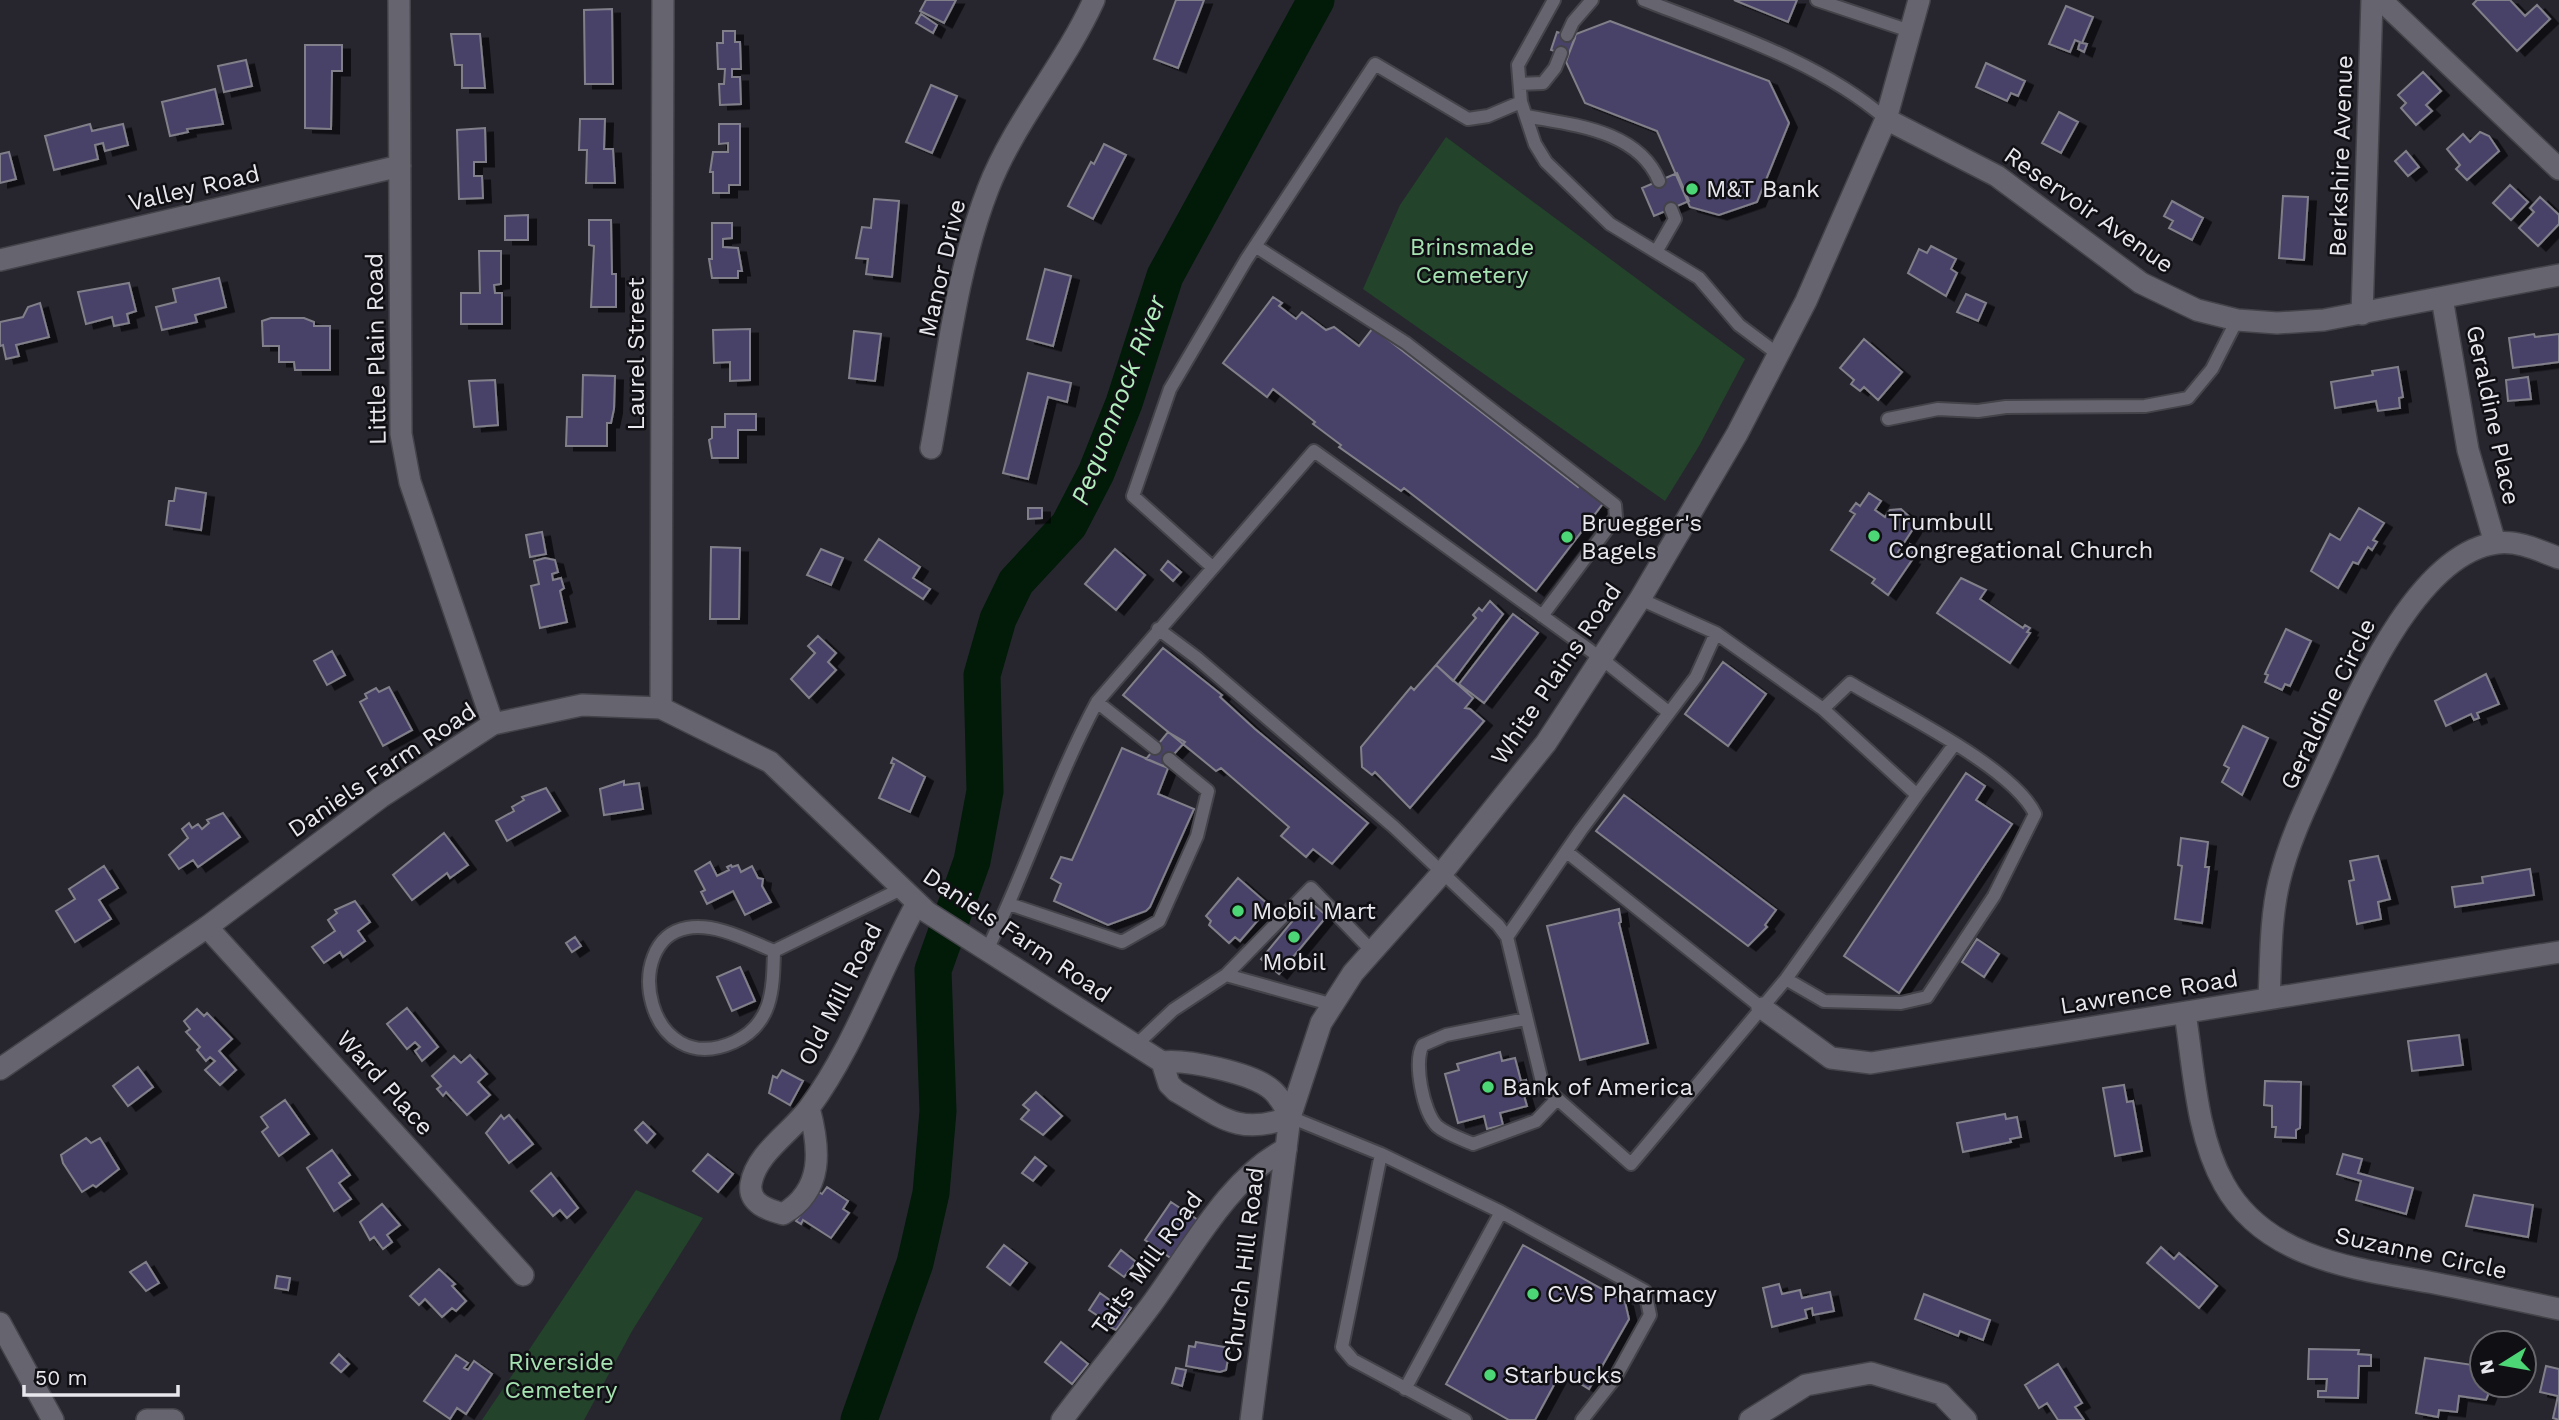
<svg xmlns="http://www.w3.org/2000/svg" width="2559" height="1420" font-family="'Work Sans',sans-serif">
<defs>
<filter id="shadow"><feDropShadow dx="8" dy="4.5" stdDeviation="0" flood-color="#0009"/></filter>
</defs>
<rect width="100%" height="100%" fill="#27262f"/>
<path fill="#23432b" d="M1446,137l299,222 -46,87 -34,55 -302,-212 37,-84z
M636,1190l67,28 -71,113 -48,89h-102z"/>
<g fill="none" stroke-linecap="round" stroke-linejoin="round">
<path stroke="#011b08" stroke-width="37" d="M859,1420l56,-157 16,-70 7,-82 -5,-141 39,-109 13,-70 -3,-116 16,-56 18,-37 53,-57 27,-52 28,-70 41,-127 151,-276"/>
</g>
<path fill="#494268" stroke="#81808a" stroke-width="2" filter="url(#shadow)" d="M926,0h30l-12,23 -24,-12z
M1176,0h28l-26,68 -24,-9z
M1734,0h63l-9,22z
M2477,0h33l15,16 12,-11 13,14 -33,32 -44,-47z
M2066,6l27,11 -11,26 5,1 -3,8 -6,-3 2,-7 -5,-2 -5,12 -21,-8z
M612,9l1,75h-28l-1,-74z
M921,14l16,11 -4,8 -17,-10z
M1610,21l159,60 20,42 -32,79 -38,13 -29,-8 -33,-76 -72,-28 -19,-41 2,-6 8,-22z
M723,31h12v11h5l1,27h-9v8h8l1,27 -21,1 -1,-21h5l1,-15h-7l-1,-26h6z
M1557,32l18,6 -7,18 -17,-6z
M451,34h29l5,54h-23v-23h-7z
M305,45h37v26h-10l-1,58 -26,-1z
M246,60l6,26 -28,6 -6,-26z
M1986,63l39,18 -7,15 -7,-3 -4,8 -31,-14z
M2423,72l18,19 -15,14 6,6 -16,14 -15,-17 5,-5 -8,-8z
M931,85l26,11 -25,57 -26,-11z
M215,89l8,35 -36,5 1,3 -18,4 -8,-34z
M2059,112l19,10 -17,31 -19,-10z
M580,119h25l-1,30h9l2,34h-29l1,-33h-8z
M90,124l2,7 31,-7 5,21 -23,6 -2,-8 -8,2 3,14 -44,11 -9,-34z
M719,124h21v61h-11v8h-16v-21h-3l3,-20h15v-9l-9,1z
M485,128l1,34h-12v14h8l1,22 -24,1 -2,-69z
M2480,132l9,4 10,15 -32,29 -11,-11 4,-4 -13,-16 16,-15 7,8z
M1104,144l22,11 -33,64 -25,-13 23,-44 3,2z
M2406,151l13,16 -11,9 -13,-15z
M9,152l7,27 -16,4v-29z
M1677,173l12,28 -35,15 -12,-28z
M2510,185l18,17 -17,18 -18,-17z
M2283,196l25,1 -4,63 -25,-2z
M2540,197l19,18v9l-21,22 -19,-18 15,-16 -4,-4z
M874,199l25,2 -7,76 -26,-3 2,-15 -12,-1 6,-31 9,1z
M2172,201l31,17 -11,22 -23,-12 4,-7 -9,-5z
M528,215v25h-23v-24z
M589,220h22l1,54h4v33h-25l3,-61 -5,-1z
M712,223h20v15l-9,1v8l15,1 4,23h-4v7h-26l-3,-19h3z
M1931,246l25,13 -5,10 6,4 -11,23 -38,-23 11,-24 8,4z
M479,251h22v33l-7,1 1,8h7v31h-41v-31h19z
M1045,269l26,7 -18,70 -26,-7z
M219,278l7,29 -31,8 2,7 -35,8 -6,-23 20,-5 -3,-13z
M129,283l7,28 -9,3 2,9 -15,3 -2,-9 -26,7 -8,-32z
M1966,294l20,9 -8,18 -21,-9z
M1273,297l9,6 -3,3 17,13 6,-7 24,18 8,-3 25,19 14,-18 205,159 3,-5 24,19 -69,90 -132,-103 -3,3 -62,-44 2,-2 -28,-21 2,-2 -42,-33 -6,8 -44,-34z
M40,303l9,34 -33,8 3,11 -13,3 -3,-14 -3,1v-24l23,-5 5,-10z
M271,318h33l10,4v4h16v44h-35l-1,-8h-15v-16h-16l-1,-25z
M750,329v51l-20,1v-19l-16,1 -1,-33z
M854,331l27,3 -6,47 -26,-3z
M2534,334l1,3 24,-3v28l-46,6 -4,-30z
M1864,339l38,33 -24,28 -14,-13 -4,4 -9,-7 3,-4 -14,-12z
M2398,367l5,30 -4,1 1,10 -22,3 -2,-10 -41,7 -4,-26 42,-7 -1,-4z
M1028,373l43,10 -4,19 -19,-5 -20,82 -25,-6z
M583,375l32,1 -1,33 -3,14h-4v23h-41l1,-29h15z
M2528,377l3,22 -23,2 -2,-21z
M495,380l3,45 -24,2 -5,-46z
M725,414h31v16h-18v28h-26l-3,-18 3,-2v-11h13z
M176,488l30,5 -5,37 -35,-5 3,-24h5z
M1869,493l12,8 -6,9 10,7 5,-7 11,-1 12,11v9l-15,23 5,2 7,-10 6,4 -7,11 3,1 -24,35 -16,-12 3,-4 -44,-29 24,-36 -5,-3 6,-8 4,3z
M1028,508h14v10l-14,1z
M2359,508l25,15 -11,17 4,2 -5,8 -4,-3 -10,17 -5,-2 -15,26 -27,-17 19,-37 10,6z
M542,532l4,22 -16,3 -4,-22z
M879,539l41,28 -7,11 17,11 -7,10 -58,-39z
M711,547l29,1 -1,71h-29z
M821,549l22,9 -12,27 -24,-10z
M1115,549l30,26 -29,35 -31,-26z
M545,558l10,2 3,12 -6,2 1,6 8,-2 3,10 -4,3 7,31 -27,6 -9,-42 8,-2 -5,-23z
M1168,561l13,11 -8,9 -12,-11z
M1961,578l25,12 -6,9 43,29 2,-3 5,3 -3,4 3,1 -20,30 -73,-50z
M1490,601l13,13 -50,67 -17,-16 40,-47 -3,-3 6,-7 3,3z
M1513,614l25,19 -54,70 -25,-19z
M2286,629l25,12 -21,45 -5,-2 -3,6 -17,-8 3,-7 -3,-1z
M818,636l18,17 -8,9 8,8 -27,28 -18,-19 24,-26 -7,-7z
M1163,648l59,47 -2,2 35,32 113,94 -36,41 -19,-15 -7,8 -25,-21 8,-9 -68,-59 -5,3 -93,-76z
M332,651l13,24 -18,10 -13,-24z
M1723,662l43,32 -38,52 -43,-32z
M1436,665l37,33 -8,10 5,1 14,12 -74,87 -35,-36 -3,3 -10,-8 -1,-20 50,-60 3,3z
M2486,674l13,30 -22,9 2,5 -5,2 -3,-6 -25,12 -11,-25z
M389,687l23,43 -29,16 -23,-44 7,-4 -2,-4 11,-6 3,4z
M2243,726l25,12 -26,57 -20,-13 7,-14 -5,-3z
M1168,732l17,10 -22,24 -17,-7z
M1122,748l46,20 -10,26 36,15 -44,98 -4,4 -38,14 -54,-24 7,-17 -10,-6 10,-21 11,3z
M893,758l32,19 -15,35 -31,-14 15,-34 -3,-1z
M1966,773l19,13 -9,14 36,24 -113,169 -55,-37z
M624,781v4l15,-2 4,26 -39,6 -4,-26z
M546,788l14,23 -53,30 -11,-20 18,-10 -2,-4 12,-7 -2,-3z
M1624,795l152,115 -11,15 2,2 -19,19 -152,-115z
M223,813l17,24 -42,30 -5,-7 -14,9 -10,-14 19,-17 -6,-9 7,-6 3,5 6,-4 4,5 7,-6 -2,-3z
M444,833l24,32 -18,13 -3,-5 -35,27 -19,-25z
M2181,838l27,4 -3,25h4l-7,56 -27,-4 7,-53 -4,-1z
M2378,856l12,43 -12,3 3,17 -24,5 -8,-43 5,-1 -4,-19z
M710,862l7,14 12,-6 -2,-3 4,-2 1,2 6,-2 3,7 11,-6 6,12 5,1 -1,7 9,16 -26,13 -12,-24 -26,13 -6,-12 4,-2 -10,-19z
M104,866l14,22 -19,12 12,19 -36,23 -19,-31 19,-12 -6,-10z
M2530,869l4,26 -79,12 -3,-20 31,-4 -1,-6z
M1238,878l32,28 -30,35 -5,-4 -6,6 -20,-18 2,-4 -5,-5z
M355,901l15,21 -12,9 7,10 -22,16 -3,-5 -16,11 -12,-16 23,-16 -7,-11 9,-7 -2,-3z
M1309,901l18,15 -48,58 -18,-15z
M1619,909l2,13 -2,1 29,120 -68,17 -33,-134z
M575,937l6,9 -9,6 -6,-9z
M1977,939l22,15 -15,23 -22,-15z
M740,967l15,34 -23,10 -15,-34z
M407,1008l31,39 -16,14 -7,-10 5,-4 -5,-5 -8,7 -20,-25z
M197,1009l7,7 3,-3 25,26 -13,12 17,19 -16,15 -15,-15 10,-9 -5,-4 -4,4 -9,-11 3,-3 -14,-15 4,-3 -6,-8z
M2459,1035l4,30 -51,6 -4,-30z
M1500,1052l2,9 13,-3 6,23 5,-1 2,11 -5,1 4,14 -27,7 3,12 -16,4 -3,-13 -26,7 -13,-49 14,-4 -2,-6z
M470,1055l17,19 -9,8 12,13 -23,20 -21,-23 -3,4 -6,-7 4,-3 -9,-10 22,-20 7,7z
M138,1067l15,20 -25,19 -15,-20z
M782,1070l21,11 -13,24 -21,-12 4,-17 4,2z
M2265,1081l36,1 -1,46 -4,2v8l-21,-1 1,-10h-4v-21l-8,-1z
M2124,1085l3,17 6,-1 9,50 -27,5 -12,-68z
M1036,1092l26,24 -19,19 -22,-16 8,-9 -6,-5z
M285,1100l24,34 -30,22 -17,-24 6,-5 -7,-10z
M2005,1114l1,5 11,-2 4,20 -11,2 1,3 -48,10 -6,-29z
M501,1115l3,4 5,-4 24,29 -24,19 -23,-30z
M643,1122l12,12 -8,9 -12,-13z
M86,1138l5,5 9,-5 19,31 -23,18 -3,-2 -11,7 -19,-29 -2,-8z
M332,1150l18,25 -11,8 12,16 -17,12 -27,-43z
M708,1154l25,20 -15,18 -25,-21z
M2343,1154l19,5 -4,14 55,15 -7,26 -50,-14 5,-19 -24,-7z
M1035,1157l11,9 -13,15 -11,-8z
M551,1173l27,35 -11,10 -7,-8 -7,6 -22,-25z
M827,1187l21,14 -5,8 6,4 -18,25 -28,-18 -2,4 -5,-3 21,-30 5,3z
M2474,1195l59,10 -5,32 -62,-11z
M1171,1202l27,18 -26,39 -27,-19z
M382,1204l18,21 -13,10 5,7 -9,7 -9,-12 -4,3 -10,-18z
M1004,1245l23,18 -17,22 -23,-18z
M1523,1245l102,57 4,17 -40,70 -28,-17 -26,48h-26l-63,-36z
M2161,1247l13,12 5,-6 38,33 -18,22 -52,-45z
M1121,1250l15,12 -12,15 -15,-11z
M146,1262l13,21 -13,8 -16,-19z
M439,1269l16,15 -3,2 14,15 -10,10 -4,-3 -10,9 -17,-18 -6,6 -9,-9z
M277,1276l13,2 -2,12 -13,-2z
M1779,1284l3,10 18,-4 2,8 28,-6 4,19 -21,4 -1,-7 -7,2 2,8 -35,9 -9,-39z
M1100,1293l21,15 3,-4 7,4 -15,22 -6,-3 -3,5 -14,-9 5,-7 -9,-6z
M1924,1294l66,26 -7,20 -23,-9 -2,5 -43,-17z
M1061,1342l27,22 -16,20 -27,-22z
M1196,1342l34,6 -4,22 -6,2 -34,-6 3,-20 6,1z
M2309,1349l50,1 -1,4 13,1v11h-12l-1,32 -40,-1v-6h8l1,-12h-19z
M339,1354l10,10 -8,8 -10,-9z
M456,1355l12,8 -4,5 4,2 6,-9 18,13 -26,40 -9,-6 -7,11 -26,-18z
M2425,1358l47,7 1,-4 9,2v22h10l-6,15 -27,-4 -2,16 -18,-2 -1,7 -22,-4z
M2058,1364l24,39 -7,4 9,13h-26l-11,-17 -8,5 -14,-23z
M2546,1366l13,3v51l-6,-2 5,-22 -18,-4z
M1176,1368l10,2 -4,16 -10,-3z"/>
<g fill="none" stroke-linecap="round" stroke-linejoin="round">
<g stroke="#44434a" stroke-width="16">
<path id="lane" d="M1554,0l-36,65 3,37 14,42 11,18 64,62 89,54 40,47 40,30
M1644,0c82,32 175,61 242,119
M1817,0l93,31
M1567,35l6,-13 19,-22
M1520,84l23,-1 12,-15 6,-15
M1526,116c47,9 112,14 133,65
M1255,246l151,97 209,162 1,12 -74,99
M1656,252l19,-33 -4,-10
M1888,419l50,-10 40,2 28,-4 139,-1 43,-8 24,-29 25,-49
M1211,566l-78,-70 37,-107 76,-129 129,-196 93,55 20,-3 33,-14
M1158,629l39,29 197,169 104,98 9,12 36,149 88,78 155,-185 131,-184 -94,-86 -107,-76 -76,-34
M1097,702l58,46
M1917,795l37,-50
M1567,852l195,156
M1009,904l113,38 37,-21 38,-85 11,-45 -39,-32
M1507,937l74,-107 115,-153 20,-44
M987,950c40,-81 67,-168 110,-248l217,-251 288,208 65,52
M774,951c-27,-11 -58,-28 -87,-23 -67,12 -41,153 47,114 39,-18 39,-53 40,-91l127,-62
M1226,975l104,29
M1786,979l38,22 77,2 26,-6 67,-101 41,-82c-22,-47 -137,-102 -185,-131l-27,26
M1526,1019l-80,16 -23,10c-10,16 0,67 14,81 9,8 25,13 36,18l63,-23 21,-22
M1136,1045l37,-35 53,-35 85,-87 61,63
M1290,1117l91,37 120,58 144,79 5,24 -35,63 -33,42
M1381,1154l-39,193 11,13 112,60
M1405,1389l96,-177"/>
</g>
<g stroke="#44434a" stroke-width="24">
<path id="street" d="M399,0l2,434 9,48 83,242
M2381,0l178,169
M0,260l400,-94
M2442,298l26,152 27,93
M2362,314l10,-314
M931,448c16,-85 25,-177 57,-259 26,-67 76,-123 106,-189
M661,708l2,-708
M207,927l316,348
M2269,998c2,-38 1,-78 10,-116 10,-42 29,-80 47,-119 30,-65 90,-210 171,-220 21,-3 43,8 62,15
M1762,1008l69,50 40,5 688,-111
M2185,1013c9,57 11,121 39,171 42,76 134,85 210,99 41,8 83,17 125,26
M809,1108c11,41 15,82 -26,106 -14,-4 -35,-10 -32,-30 5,-31 41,-52 58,-76 45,-61 71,-138 108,-205
M0,1323l53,97
M147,1420h26
M1062,1420c29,-39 60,-76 89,-115 38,-51 78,-128 135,-156
M1750,1420l56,-35 65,-12 70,21 25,26"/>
</g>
<g stroke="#44434a" stroke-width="24">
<path id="secondary" d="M1886,119l111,57 144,107 56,27 40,10 40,3 47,-3 235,-45
M1162,1062l7,22 7,7c44,25 62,46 114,26
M0,1069l207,-142 174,-130 112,-73 89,-19 79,3 109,54 157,150 235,150c24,-3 91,11 110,28 8,7 13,17 18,27
M1251,1420l39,-303 31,-94 32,-50 89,-100 104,-130 94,-144 97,-165 69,-133 80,-182 33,-119"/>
</g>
<use href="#lane" stroke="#66656f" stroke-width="12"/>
<use href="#street" stroke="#66656f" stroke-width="21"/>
<use href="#secondary" stroke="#66656f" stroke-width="21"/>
</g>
<g fill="#4cd676" stroke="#101014" stroke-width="2.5">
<circle cx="1692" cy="189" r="7"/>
<circle cx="1874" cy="536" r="7"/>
<circle cx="1567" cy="537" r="7"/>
<circle cx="1238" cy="911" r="7"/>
<circle cx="1294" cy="937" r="7"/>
<circle cx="1488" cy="1087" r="7"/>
<circle cx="1533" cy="1294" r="7"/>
<circle cx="1490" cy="1375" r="7"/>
</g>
<g text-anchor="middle" stroke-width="5" stroke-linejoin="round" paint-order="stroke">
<g font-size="24" fill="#e7e7ed" stroke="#101014">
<text transform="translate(2341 156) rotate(-88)" y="8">Berkshire Avenue</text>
<text transform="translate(194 188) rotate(-13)" y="8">Valley Road</text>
<text transform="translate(2089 210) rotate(35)" y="8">Reservoir Avenue</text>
<text transform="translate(942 268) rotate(-77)" y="8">Manor Drive</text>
<text transform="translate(376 349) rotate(-91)" y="8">Little Plain Road</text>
<text transform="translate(636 354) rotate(-90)" y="8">Laurel Street</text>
<text transform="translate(2493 415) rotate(78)" y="8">Geraldine Place</text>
<text transform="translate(1556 674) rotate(-56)" y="8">White Plains Road</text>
<text transform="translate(2328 704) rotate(-64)" y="8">Geraldine Circle</text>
<text transform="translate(382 770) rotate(-34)" y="8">Daniels Farm Road</text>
<text transform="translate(1017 935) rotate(34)" y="8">Daniels Farm Road</text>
<text transform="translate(2149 992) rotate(-9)" y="8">Lawrence Road</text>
<text transform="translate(840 994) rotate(-63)" y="8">Old Mill Road</text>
<text transform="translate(385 1083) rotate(48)" y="8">Ward Place</text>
<text transform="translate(2421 1253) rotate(12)" y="8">Suzanne Circle</text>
<text transform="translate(1147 1263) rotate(-54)" y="8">Taits Mill Road</text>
<text transform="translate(1244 1265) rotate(-83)" y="8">Church Hill Road</text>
</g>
<g font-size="24" fill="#e7e7ed" stroke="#101014" text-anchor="start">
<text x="1706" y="197">M&amp;T Bank</text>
<text x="1888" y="530">Trumbull<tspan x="1888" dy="28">Congregational Church</tspan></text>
<text x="1581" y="531">Bruegger's<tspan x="1581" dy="28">Bagels</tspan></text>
<text x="1252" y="919">Mobil Mart</text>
<text x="1294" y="970" text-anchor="middle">Mobil</text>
<text x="1502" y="1095">Bank of America</text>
<text x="1547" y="1302">CVS Pharmacy</text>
<text x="1504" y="1383">Starbucks</text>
</g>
<g font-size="24" fill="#a5e3b1" stroke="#101014">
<text x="1472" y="255">Brinsmade<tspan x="1472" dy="28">Cemetery</tspan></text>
<text x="561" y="1370">Riverside<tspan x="561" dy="28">Cemetery</tspan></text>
</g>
<g font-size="26" font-style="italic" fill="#b0eebc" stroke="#101014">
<text transform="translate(1118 400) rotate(-69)" y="9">Pequonnock River</text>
</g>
</g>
<g transform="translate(2503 1364) rotate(259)"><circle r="33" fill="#101014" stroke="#66666b" stroke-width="2"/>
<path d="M0-5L12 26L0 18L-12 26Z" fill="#4cd676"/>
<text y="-10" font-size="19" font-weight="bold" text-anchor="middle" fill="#e7e7ed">N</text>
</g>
<path d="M24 1385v10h154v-10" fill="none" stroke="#e7e7ed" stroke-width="3.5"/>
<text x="35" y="1385" font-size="21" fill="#e7e7ed" stroke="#101014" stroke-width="5" paint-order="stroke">50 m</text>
</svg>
